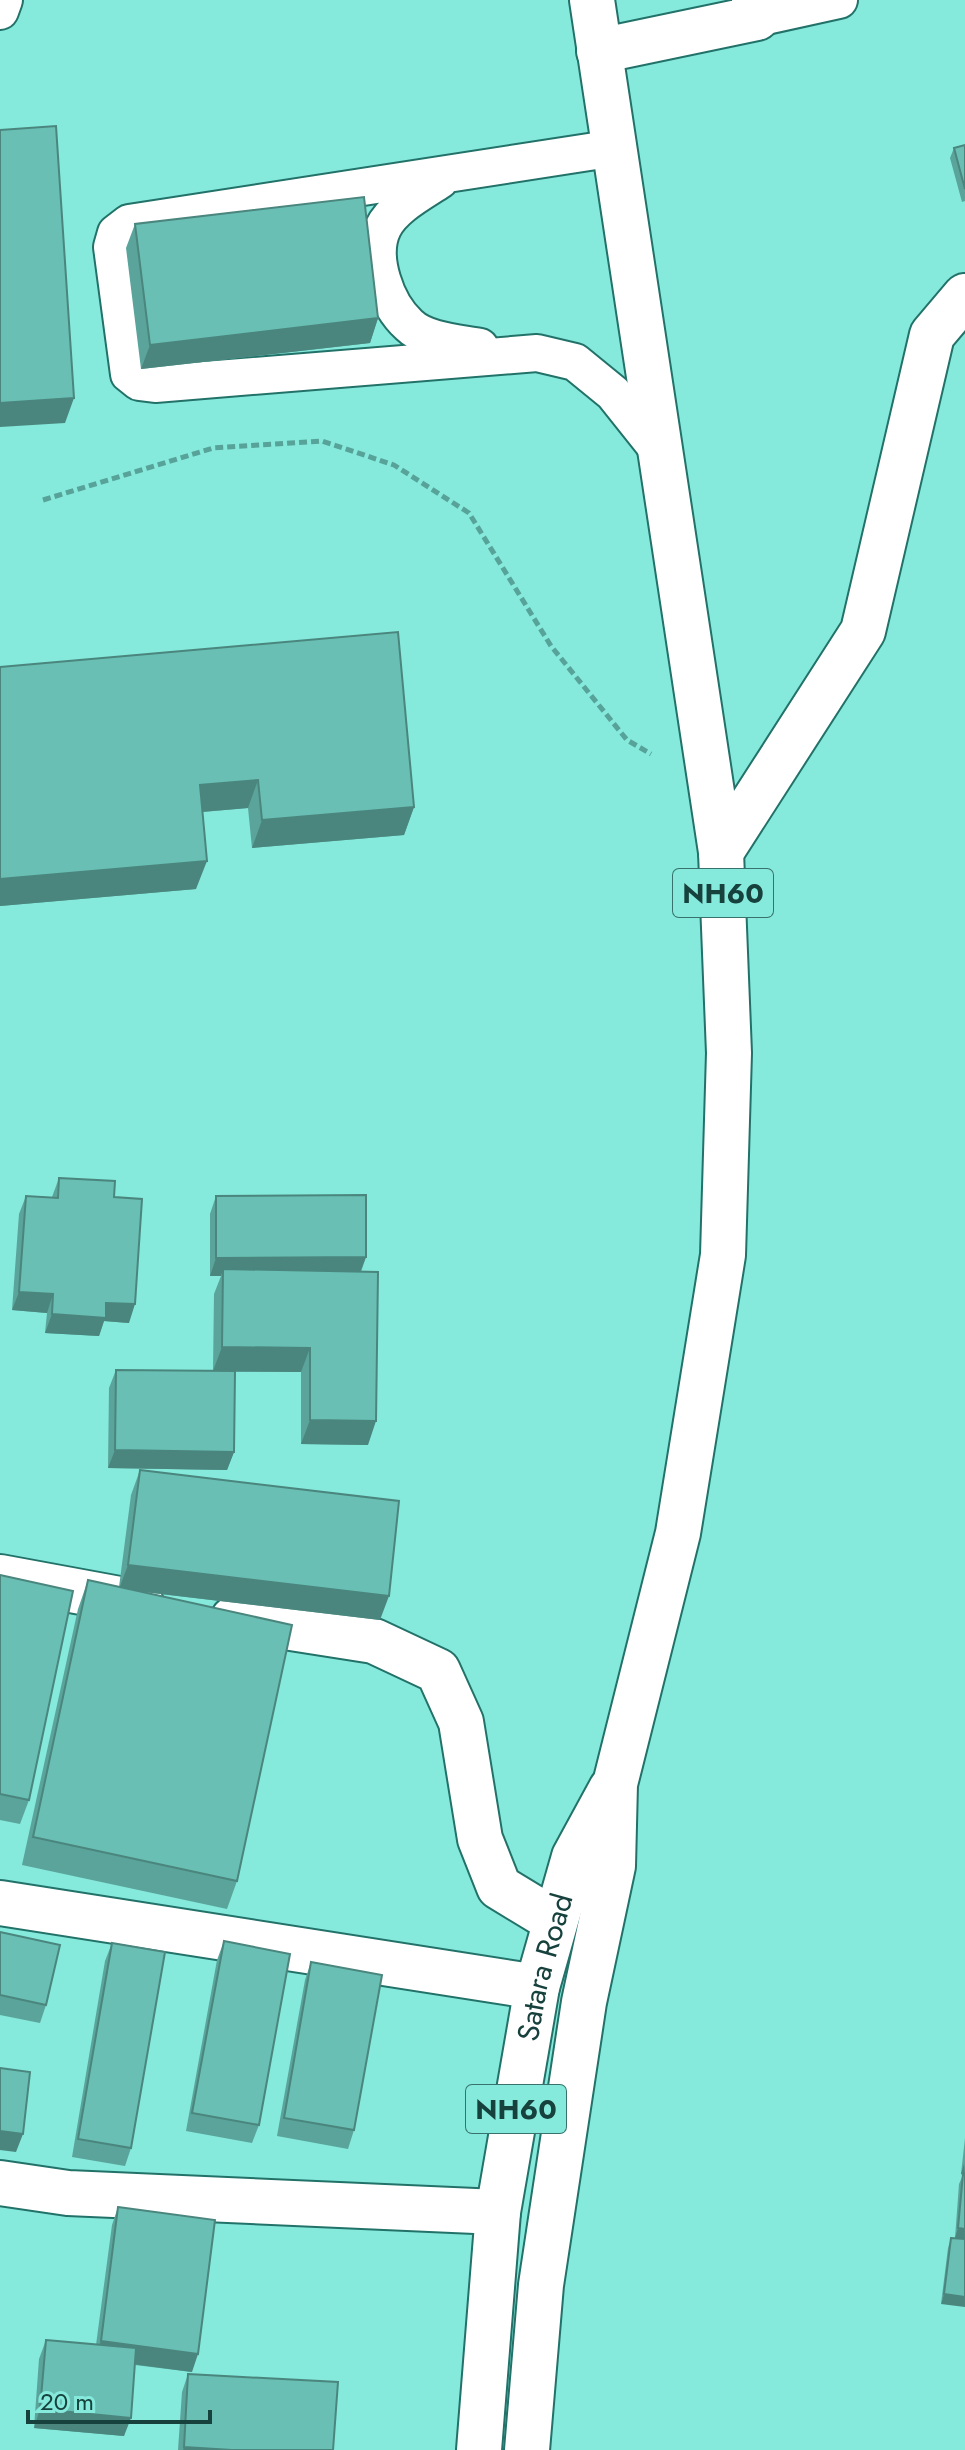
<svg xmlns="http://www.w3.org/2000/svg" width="965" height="2450" font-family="Jost,sans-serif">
<rect width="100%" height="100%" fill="#85e9db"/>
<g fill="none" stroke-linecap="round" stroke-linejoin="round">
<g stroke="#227269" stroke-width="40">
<path id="lane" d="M0,11l4,-11
M757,18l82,-18
M615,148l-486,75 -13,10 -4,14 17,127 10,8 16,2 382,-31 38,9 38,31 47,59
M440,180c-18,12 -47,27 -57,48 -14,29 3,76 26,97 16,16 50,18 71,22"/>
</g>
<g stroke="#227269" stroke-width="48">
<path id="street" d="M599,51l158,-33 -3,-18
M721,852l142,-221 69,-296 33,-39
M0,1577l141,26
M233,1619l141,22 64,30 23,51 19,117 19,48 56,34
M0,1903l537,84
M0,2183l68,10 430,19"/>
</g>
<g stroke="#227269" stroke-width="48">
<g id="highway">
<path id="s1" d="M479,2450l19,-238 39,-225 37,-130 37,-68"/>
<path d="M527,2450l14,-165 43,-283 29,-136 2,-82 63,-251 45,-278 6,-202 -8,-201 -129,-852"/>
</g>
</g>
<path stroke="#57a399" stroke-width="5" stroke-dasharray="8 4" stroke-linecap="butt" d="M43,500l170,-52 109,-7 72,24 75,48 82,133 76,94 24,14"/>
<use href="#lane" stroke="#fff" stroke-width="36"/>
<use href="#street" stroke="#fff" stroke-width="44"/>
<use href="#highway" stroke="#fff" stroke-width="44"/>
</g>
<path fill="#5aa49b" d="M965,145v56l-3,1 -12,-44 4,-10z
M135,224l243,94 -8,25 -229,26 -15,-121z
M0,667l414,140 -10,28 -152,13 -4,-40 -46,4 -6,77 -196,17z
M59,1178l55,19 15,126 -25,-2 -5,15 -54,-3 2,-20 -35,-3 7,-96 7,-18 26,1z
M216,1196l150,61 -5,15 7,173 -67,-1v-72h-66l-1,80 -7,18 -119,-2 1,-80 7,-18 97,1 1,-77 7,-18h-11v-62z
M140,1470l240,150 -237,-28 94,289 -10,28 -205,-44 56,-256 10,-29 31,7 12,-92z
M0,1575l29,225 -9,24 -20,-4z
M0,1932l46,73 -6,18 -40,-8z
M224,1941l35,184 -7,18 -66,-12 31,-171z
M112,1943l19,205 -6,18 -53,-9 33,-196z
M311,1962l43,168 -6,19 -71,-13 28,-156z
M965,2138v101l-24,65 7,-56 3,-10h4l4,-54 4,-9 -2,-1z
M118,2207l74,165 -57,-7 -11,71 -90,-8 5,-69 7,-19 50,5 16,-120z
M188,2374l145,76h-155l4,-58z"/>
<path fill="#4a867e" d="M378,318l-8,25 -229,26 9,-24z
M74,398l-9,25 -65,4v-24z
M258,780l-10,28 -59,5 11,-28z
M414,807l-10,28 -152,13 10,-28z
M207,861l-11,28 -196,17v-27z
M366,1257l-7,18 -136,-6 -2,7h-11l6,-18z
M19,1292l34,2 -6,19 -35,-3z
M106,1303l29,1 -6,19 -25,-2 -5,15 -54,-3 7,-19z
M222,1347l88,1 -9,24 -88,-1z
M310,1420l66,1 -8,24 -67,-1z
M115,1450l119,2 -7,18 -119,-2z
M128,1565l261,31 -9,24 -261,-31z
M0,2131l23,3 -7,18 -16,-2z
M964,2164l1,11 -4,-1z
M958,2228l7,1v10l-10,-1z
M944,2294l21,3v10l-24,-3z
M101,2341l97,13 -6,18 -98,-13z
M40,2409l91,9 -7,18 -90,-8z
M184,2447l48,3h-49z"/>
<path fill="#69bfb4" stroke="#4a867e" stroke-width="2" d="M56,126l18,272 -74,5v-273z
M965,145v44l-11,-41z
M364,197l14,121 -228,27 -15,-121z
M398,632l16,175 -152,13 -4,-40 -58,5 7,76 -207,18v-212z
M59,1178l56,3 -1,16 28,2 -7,105 -29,-1v15l-54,-4 1,-20 -34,-2 7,-96 32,2z
M366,1195v62l-150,1v-62z
M223,1269l155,3 -2,149 -66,-1v-72l-88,-1z
M116,1370l119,1 -1,81 -119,-2z
M140,1470l259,31 -10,95 -261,-31z
M0,1575l73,16 -44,209 -29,-6z
M88,1580l204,45 -55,256 -204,-44z
M0,1932l60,13 -14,60 -46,-10z
M224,1941l66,13 -31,171 -67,-12z
M112,1943l53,9 -34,196 -53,-9z
M311,1962l71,13 -28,155 -70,-12z
M0,2068l30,4 -7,62 -23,-3z
M963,2174l2,1v54l-7,-1z
M118,2207l97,13 -17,134 -97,-13z
M951,2238l14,1v58l-21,-3z
M46,2340l90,8 -5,70 -91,-9z
M188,2374l150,8 -5,68h-101l-48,-3z"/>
<g text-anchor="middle" stroke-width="7" stroke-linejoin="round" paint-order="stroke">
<g fill="#85e9db" stroke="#37736c" stroke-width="2">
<rect x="673" y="869" width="100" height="48" rx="6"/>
<rect x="466" y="2085" width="100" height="48" rx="6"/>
</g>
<g font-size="28" font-weight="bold" fill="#16413c">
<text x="723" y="903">NH60</text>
<text x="516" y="2119">NH60</text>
</g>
<g font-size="30" fill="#16413c" stroke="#85e9db">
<text dy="10" stroke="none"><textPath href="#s1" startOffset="488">Satara Road</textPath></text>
</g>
</g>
<path d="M28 2410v12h182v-12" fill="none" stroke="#16413c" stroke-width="4"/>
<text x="40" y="2410" font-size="24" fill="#16413c" stroke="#85e9db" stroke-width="6" paint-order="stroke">20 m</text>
</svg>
